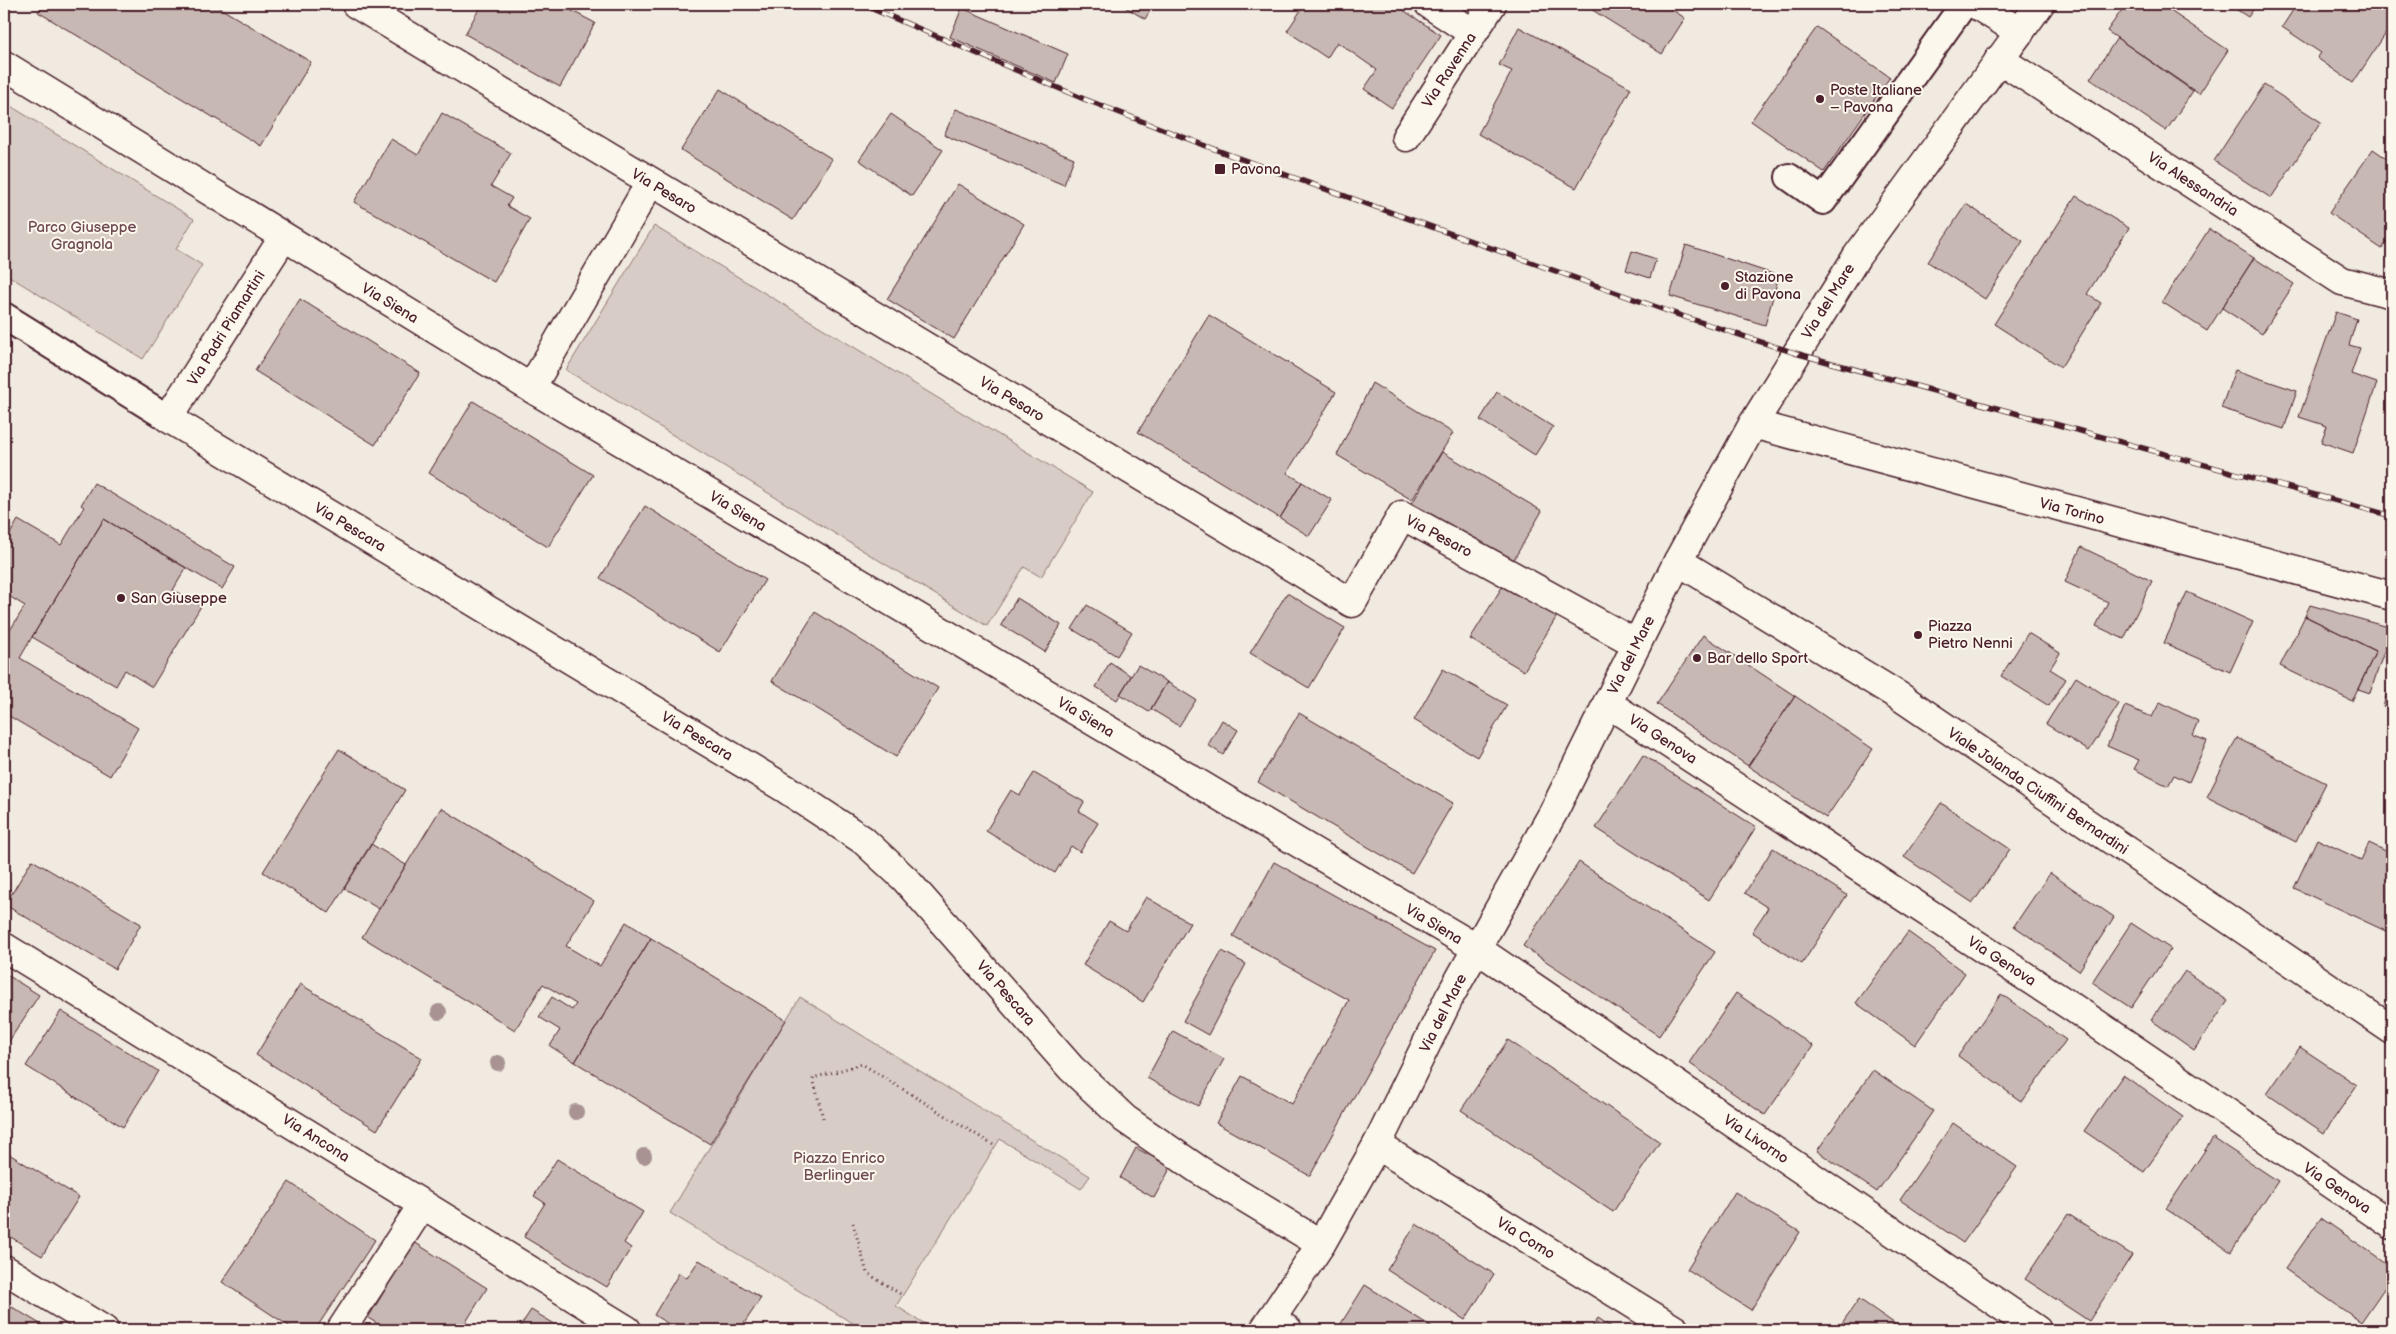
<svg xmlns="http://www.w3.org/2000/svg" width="2396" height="1334" font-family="'Balsamiq Sans',sans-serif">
<rect width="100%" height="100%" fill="#f0eae0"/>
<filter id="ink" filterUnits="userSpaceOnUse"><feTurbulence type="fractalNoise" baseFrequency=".02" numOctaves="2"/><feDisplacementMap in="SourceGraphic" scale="10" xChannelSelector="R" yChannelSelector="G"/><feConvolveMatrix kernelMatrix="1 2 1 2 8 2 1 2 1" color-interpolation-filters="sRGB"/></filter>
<g filter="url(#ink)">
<path fill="#d8ccc6" stroke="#917678" d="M4,102l190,117 -18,30 26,16 -59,94 -139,-86z
M654,226l439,266 -52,85 -17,-10 -37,59 -421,-256z
M800,997l290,179 -9,13 -81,-50 -104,167 39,24h-71l-194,-117z"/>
<path fill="#c8b8b3" stroke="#4a1f2b" d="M43,4h170l98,58 -50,84 -223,-134z
M482,4h77l36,19 -35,64 -95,-53z
M1120,4h34l-9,15z
M1305,4h89l47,31 -49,73 -28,-19 13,-19 -40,-28 -10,16 -40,-27z
M1583,4h80l22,14 -23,36z
M2126,4h34l68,46 -29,44 -92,-63z
M2228,4h29l-9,13z
M2297,4h95v20l-39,59 -36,-25 4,-5 -39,-26z
M962,8l106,46 -12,29 -106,-46z
M1519,27l112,61 -55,100 -98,-54 34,-63 -13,-6z
M1817,27l73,50 -66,95 -73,-51z
M2117,38l76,53 -27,40 -76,-52z
M2264,85l57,37 -50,76 -57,-37z
M720,89l112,70 -39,61 -112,-70z
M956,109l118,49 -10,27 -120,-50z
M442,113l69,40 -20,33 21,12 -5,8 23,13 -36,63 -140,-80 37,-63 27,16z
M891,114l52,36 -31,46 -53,-36z
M2373,149l19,13v72l-10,15 -53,-36z
M958,184l66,40 -70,115 -67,-40z
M2076,196l53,32 -42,66 14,9 -40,64 -67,-43z
M1966,204l57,37 -38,58 -57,-37z
M2209,229l45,29 -47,73 -45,-29z
M1686,245l93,31 -14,49 -95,-29z
M1632,251l24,8 -6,19 -24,-8z
M2254,258l40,26 -32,50 -40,-26z
M300,299l120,74 -45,72 -120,-74z
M2336,312l21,7 -8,26 11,3 -9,26 26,9 -24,70 -32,-11 6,-16 -28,-9z
M1209,315l127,77 -49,81 15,9 -22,36 -142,-86z
M2235,370l62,21 -13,38 -63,-21z
M1372,383l81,50 -41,67 -75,-45z
M1497,392l56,35 -18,28 -55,-35z
M473,401l120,74 -45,72 -119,-74z
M1442,452l100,59 -32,55 -100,-59z
M1302,482l30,18 -23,36 -29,-18z
M94,483l141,84 -13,22 -118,-70 -72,118 -12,21 118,70 -28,48 -106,-63v-73l21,-34 -21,-13v-49l14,-24 43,25 23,-38 -3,-2z
M645,506l120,74 -45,72 -120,-74z
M104,519l82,49 -13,22 28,16 -49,81 -27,-17 -9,16 -84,-49z
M2081,547l71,34 -28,58 -28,-13 12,-24 -43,-20z
M1507,579l53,32 -36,60 -54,-32z
M2187,592l66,30 -23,50 -66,-29z
M1287,593l58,35 -36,60 -59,-35z
M1017,598l44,27 -16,27 -44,-27z
M1087,605l45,27 -15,24 -45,-27z
M2310,605l82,23 -22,65 -12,-4 18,-38 -71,-35z
M815,612l123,76 -42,69 -124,-76z
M2305,616l71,35 -24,50 -72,-35z
M2028,633l32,20 -10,16 16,10 -17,27 -48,-30z
M1703,635l92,61 -47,70 -91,-62z
M1110,662l21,14 -14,24 -21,-13z
M1138,665l29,17 -18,30 -29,-18z
M1443,669l64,36 -30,52 -63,-37z
M2392,673v37l-9,-3z
M2076,677l43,27 -30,47 -43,-27z
M1167,682l29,18 -17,26 -28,-17z
M1795,696l78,53 -47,69 -78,-52z
M2160,702l38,19 -6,14 15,6 -18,41 -15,-7 -6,11 -34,-17 5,-9 -32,-14 18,-40 27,11z
M1299,713l154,90 -41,70 -154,-91z
M1222,720l16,10 -15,25 -15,-10z
M2237,738l89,45 -30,59 -89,-45z
M339,749l66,41 -76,123 -66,-41z
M1643,755l113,72 -47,73 -113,-72z
M1034,773l50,29 -5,9 19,12 -18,29 -9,-6 -16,27 -69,-42 25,-41 9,5z
M1941,803l69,46 -37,54 -69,-46z
M441,808l153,93 -28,45 34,20 26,-44 25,16 -76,124 -25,-16 10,-16 -21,-13 13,-20 20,13 4,-6 -33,-20 -28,46 -153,-93z
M2317,839l44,21 8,-17 23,11v80l-98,-46z
M371,844l35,21 -27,44 -35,-21z
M1773,848l74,47 -45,69 -50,-32 16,-24 -23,-15z
M32,860l109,64 -26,45 -110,-64z
M1274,862l161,89 -125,225 -94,-53 26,-47 50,28 57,-104 -116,-64z
M1579,862l136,90 -56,84 -136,-90z
M2050,873l64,44 -35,54 -65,-45z
M1146,897l44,26 -47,79 -60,-37 26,-44 17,10z
M2131,923l40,26 -40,59 -39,-26z
M1908,932l57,41 -50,72 -59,-42z
M651,938l135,82 -76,124 -135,-82z
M1222,951l24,13 -38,71 -25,-14z
M2185,971l43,30 -34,49 -43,-30z
M4,973l35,22 -35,54z
M300,984l122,74 -45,72 -121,-75z
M1736,993l77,53 -48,69 -76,-52z
M2001,994l65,46 -44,62 -64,-46z
M61,1011l97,60 -35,56 -97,-61z
M1173,1031l51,28 -26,47 -51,-28z
M1508,1040l152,102 -47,70 -152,-102z
M2300,1047l57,38 -33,48 -57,-39z
M1873,1070l60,41 -56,81 -60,-41z
M2123,1075l60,42 -39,55 -60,-41z
M1953,1123l64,44 -54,76 -63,-43z
M2213,1138l65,43 -47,71 -65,-43z
M1136,1148l35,19 -17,31 -34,-20z
M4,1151l75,46 -37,59 -38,-23z
M557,1159l86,53 -19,31 7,5 -24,39 -83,-50 21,-34 -11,-7z
M289,1182l86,58 -60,90h-20l-73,-48z
M1735,1192l65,40 -49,78 -64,-41z
M2068,1214l64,41 -43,66 -64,-42z
M2321,1218l71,49v10l-31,45 -76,-53z
M1416,1224l78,50 -29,46 -78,-50z
M414,1242l73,46 -26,42h-73l-20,-12z
M699,1260l62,38 -18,27 9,5h-74l-24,-15 25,-42 8,5z
M1365,1285l72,45h-100z
M1859,1299l45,31h-67z
M12,1307l38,23h-46v-10z
M531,1310l34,20h-47z
M1598,1318l18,12h-26z
M2392,1318v12h-3l-3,-2z"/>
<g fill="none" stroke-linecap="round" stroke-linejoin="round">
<g stroke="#4a1f2b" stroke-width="30">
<path id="service" d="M1789,177l34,24 141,-197
M4,316l164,102"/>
</g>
<g stroke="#4a1f2b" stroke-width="31">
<path id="minor" d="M356,4l996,599 50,-88 235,129
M1429,4l44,29
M1975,4l45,28
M1999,59l343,222 50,13
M4,65l527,323 945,560 561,382
M1406,137l86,-133
M283,238l-115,180 618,371 77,51 42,39 166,189 54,51 74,51 122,74
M531,388l119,-205
M1753,424l639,172
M1678,561l224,137 490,332
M1607,703l465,304 320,218
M4,947l623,383
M1377,1145l298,185
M4,1269l100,61
M1271,1319l17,11
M341,1330l82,-126"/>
</g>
<g stroke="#4a1f2b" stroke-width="31">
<path id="secondary" d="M1264,1330l57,-86 56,-99 73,-149 103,-183 125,-252 75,-137 104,-168 183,-252"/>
</g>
<path stroke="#4a1f2b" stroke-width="3" stroke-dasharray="1 4" stroke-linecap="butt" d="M823,1118l-10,-40 49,-14 133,82
M853,1223l14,50 35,22"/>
<use href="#service" stroke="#fbf7ec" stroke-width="26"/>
<use href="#minor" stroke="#fbf7ec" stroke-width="28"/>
<use href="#secondary" stroke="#fbf7ec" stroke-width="28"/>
<g stroke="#4a1f2b" stroke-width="5.5">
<path id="rail" d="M861,4l223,95 146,56 446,159 119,39 597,163"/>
</g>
<use href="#rail" stroke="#fbf7ec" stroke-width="4" stroke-dasharray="11" stroke-linecap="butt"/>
</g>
<g fill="#a89292">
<circle cx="439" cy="1012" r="8"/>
<circle cx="498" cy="1063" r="8"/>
<circle cx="576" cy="1112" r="8"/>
<circle cx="644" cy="1156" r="8"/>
</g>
</g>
<g fill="#4a1f2b" stroke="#fbf7ec" stroke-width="2">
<circle cx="1820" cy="99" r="5"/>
<rect x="1214" y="163" width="12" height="12" rx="2.5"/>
<circle cx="1725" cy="286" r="5"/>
<circle cx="121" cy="598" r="5"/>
<circle cx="1918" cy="635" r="5"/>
<circle cx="1697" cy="658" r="5"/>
</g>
<g text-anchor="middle" stroke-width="4" stroke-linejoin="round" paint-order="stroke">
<g font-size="15" fill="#4a1f2b" stroke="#fbf7ec">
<text transform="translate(1449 70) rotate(-57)" y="5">Via Ravenna</text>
<text transform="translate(2193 184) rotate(33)" y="5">Via Alessandria</text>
<text transform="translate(664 191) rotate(31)" y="5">Via Pesaro</text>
<text transform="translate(1828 301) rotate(-58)" y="5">Via del Mare</text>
<text transform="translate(390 303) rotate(31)" y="5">Via Siena</text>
<text transform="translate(226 328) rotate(-58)" y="5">Via Padri Piamartini</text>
<text transform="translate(1012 399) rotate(31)" y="5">Via Pesaro</text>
<text transform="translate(738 511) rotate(31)" y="5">Via Siena</text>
<text transform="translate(2072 511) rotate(15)" y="5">Via Torino</text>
<text transform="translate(350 527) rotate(31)" y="5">Via Pescara</text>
<text transform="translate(1439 536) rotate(28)" y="5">Via Pesaro</text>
<text transform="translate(1631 655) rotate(-63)" y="5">Via del Mare</text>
<text transform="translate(1086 717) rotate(31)" y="5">Via Siena</text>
<text transform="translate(697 736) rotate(31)" y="5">Via Pescara</text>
<text transform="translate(1663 739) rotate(33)" y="5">Via Genova</text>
<text transform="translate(2038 791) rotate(34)" y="5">Viale Jolanda Ciuffini Bernardini</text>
<text transform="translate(1434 924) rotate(31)" y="5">Via Siena</text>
<text transform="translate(2002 961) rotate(33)" y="5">Via Genova</text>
<text transform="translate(1006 993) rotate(49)" y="5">Via Pescara</text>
<text transform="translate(1443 1013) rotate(-63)" y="5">Via del Mare</text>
<text transform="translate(316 1138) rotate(32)" y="5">Via Ancona</text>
<text transform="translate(1756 1139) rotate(34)" y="5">Via Livorno</text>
<text transform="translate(2337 1188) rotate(34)" y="5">Via Genova</text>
<text transform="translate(1526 1238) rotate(32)" y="5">Via Como</text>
</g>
<g font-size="15" fill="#4a1f2b" stroke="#fbf7ec" text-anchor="start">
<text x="1830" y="95">Poste Italiane<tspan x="1830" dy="17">– Pavona</tspan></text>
<text x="1231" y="174">Pavona</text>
<text x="1735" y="282">Stazione<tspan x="1735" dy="17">di Pavona</tspan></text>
<text x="131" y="603">San Giuseppe</text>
<text x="1928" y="631">Piazza<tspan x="1928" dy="17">Pietro Nenni</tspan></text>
<text x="1707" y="663">Bar dello Sport</text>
</g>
<g font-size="15" fill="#6e4a52" stroke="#fbf7ec">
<text x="82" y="232">Parco Giuseppe<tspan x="82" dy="17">Gragnola</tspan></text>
<text x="839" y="1163">Piazza Enrico<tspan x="839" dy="17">Berlinguer</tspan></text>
</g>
</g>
<rect width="2396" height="1334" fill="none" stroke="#fbf7ec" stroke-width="20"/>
<rect x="10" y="10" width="2376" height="1314" fill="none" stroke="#4a1f2b" stroke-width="2" filter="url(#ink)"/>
</svg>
